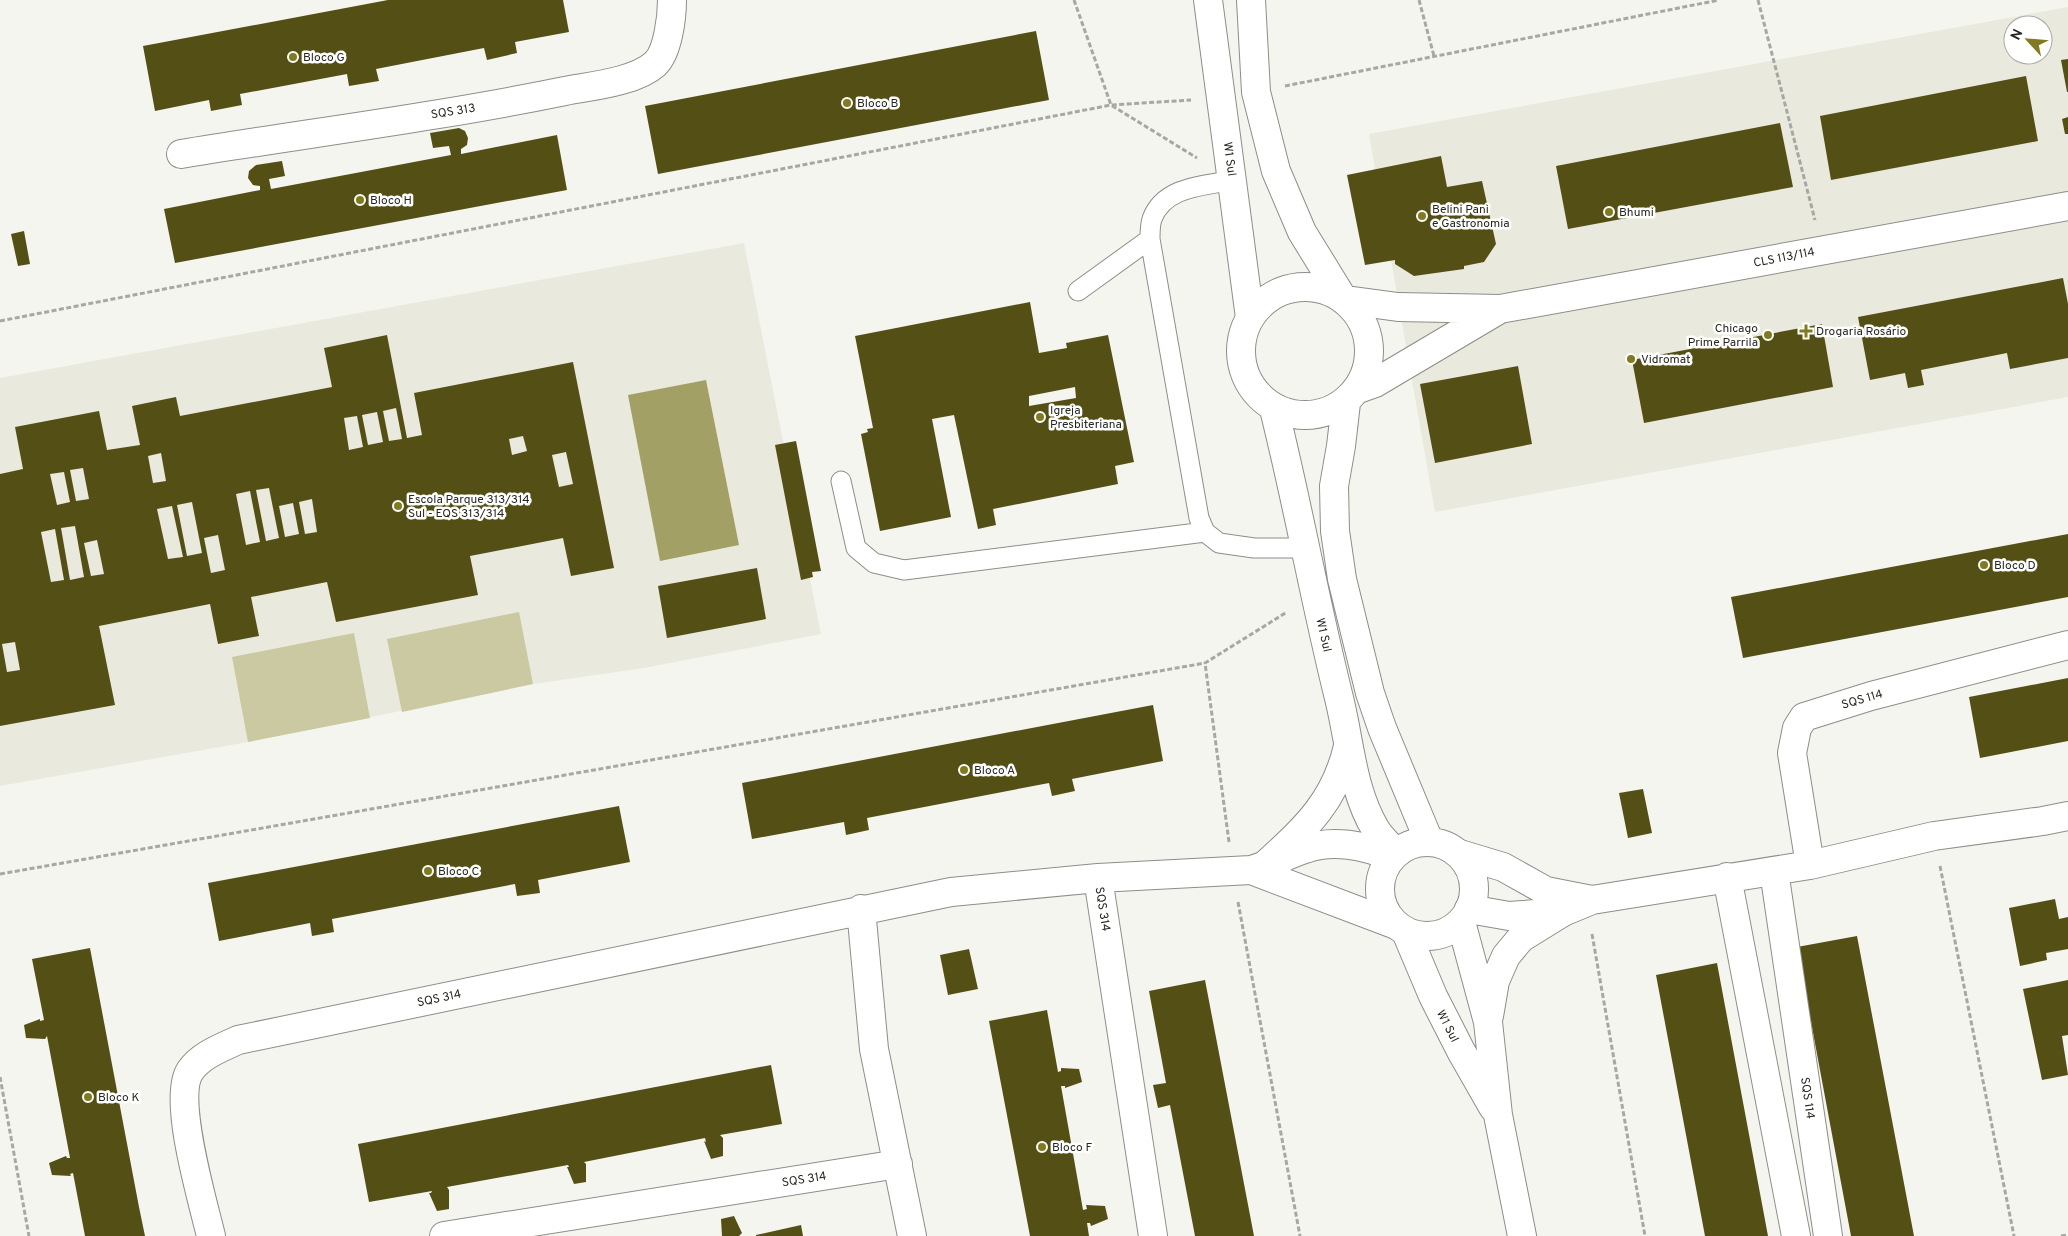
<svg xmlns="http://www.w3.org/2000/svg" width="2068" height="1236" font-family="Overpass,sans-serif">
<rect width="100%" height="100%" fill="#f5f5f0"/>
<path fill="#eae9dd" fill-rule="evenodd" d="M2068,7v390l-633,115 -66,-378zM2013,25h30v30h-30z
M744,243l77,391 -177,34 -111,16 -285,58 -248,44v-408z"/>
<path fill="#cac9a2" d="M519,612l14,72 -131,28 -15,-73z
M354,633l16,85 -122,24 -16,-85z"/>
<path fill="#a3a066" d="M706,380l33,165 -79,16 -32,-166z"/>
<path fill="#545015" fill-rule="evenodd" d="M388,0h175l6,32 -54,10 2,11 -30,7 -3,-12 -108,21 3,12 -30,5 -2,-12 -107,20 2,11 -31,6 -2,-11 -54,11 -12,-65z
M1036,31l13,69 -391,74 -13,-68z
M2068,59v33h-1l-6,-32z
M2026,76l12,65 -207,39 -11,-64z
M2068,117v17h-3l-3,-15z
M1780,123l13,64 -225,42 -12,-63z
M459,128l6,3 3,7 -1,7 -6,4v5l96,-19 10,55 -392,73 -11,-54 96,-19v-4l-7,-1 -5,-7 1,-7 7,-6 26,-4 3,15 -16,3 2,10 180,-34 -2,-9 -16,2 -3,-15z
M1441,156l6,31 35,-6 14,63 -12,18 -20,4v3l-50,7 -19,-12v-4l-30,5 -18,-90z
M24,231l6,33 -12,2 -7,-32z
M2063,278l5,26v54l-58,11 -3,-16 -86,17 3,15 -16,3 -3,-15 -35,7 -12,-63z
M1030,302l9,51 28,-5 -1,-5 42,-8 26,127 -19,4 3,18 -125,25 3,16 -18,4 -24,-114 -22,4 19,98 -71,14 -19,-97 7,-2 -1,-3 6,-1 -18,-92zM1075,387l1,11 -47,8v-10z
M1822,324l11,63 -189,36 -12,-63z
M387,335l20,103 15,-3 -8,-42 159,-31 41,206 -43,8 -8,-38 -93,18 8,39 -142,27 -9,-40 -76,15 8,39 -41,8 -8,-40 -111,22 16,79 -115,21v-252l23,-5 -8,-42 84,-16 8,39 33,-5 -8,-39 44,-9 4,19 152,-29 -8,-39zM396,408l6,31 -13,2 -6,-30zM377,412l6,30 -15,3 -6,-30zM357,416l6,31 -14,3 -5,-32zM523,436l4,15 -15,4 -3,-16zM566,452l7,32 -14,3 -7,-32zM161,453l5,28 -13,2 -5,-27zM83,468l6,31 -13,2 -6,-31zM64,472l6,30 -13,3 -7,-31zM269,488l10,50 -13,3 -10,-51zM250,491l10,51 -14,3 -10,-51zM312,499l5,33 -12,2 -6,-32zM192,502l10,51 -15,3 -10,-51zM293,503l6,31 -14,3 -6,-31zM172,506l11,51 -15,2 -11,-50zM75,526l9,51 -14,3 -9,-52zM55,529l9,51 -13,2 -10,-50zM218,535l7,35 -14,3 -7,-35zM97,540l7,34 -13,2 -7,-33zM15,642l5,28 -13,2 -5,-28z
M1518,366l14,78 -97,19 -15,-79z
M796,441l25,130 -9,1 1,5 -12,3 -26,-135z
M2068,534v63l-325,61 -12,-61z
M757,568l9,51 -99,19 -9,-52z
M2068,678v63l-88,17 -11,-61z
M1153,705l10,56 -91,18 3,12 -23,5 -3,-13 -182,35 2,12 -23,5 -2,-13 -92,17 -10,-56z
M1643,789l9,44 -24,5 -9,-45z
M619,806l11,56 -92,18 2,13 -23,3 -2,-12 -183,35 2,13 -22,4 -2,-13 -91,18 -11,-58z
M2055,899l4,20 9,-2v32l-22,4 1,7 -27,6 -11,-58z
M1857,936l57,300h-63l-54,-289z
M90,948l49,259 6,29h-60l-12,-63 -3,1 1,2 -19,-1 -3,-12 17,-7 1,2h3l-23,-122 -2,3 -19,-1 -2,-13 16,-6v2l4,-1 -12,-61z
M969,949l9,40 -30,6 -8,-40z
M1717,963l51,273h-63l-49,-261z
M1205,980l49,256h-59l-25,-131 -12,3 -5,-23 13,-2 -17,-92z
M2068,980v55l-6,1 6,39 -26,5 -19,-91z
M1047,1010l11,62 3,-1v-3l18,1 3,13 -17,6v-2h-4l22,124 4,-1 -1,-4 19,1 3,13 -17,7 -1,-3h-3l2,13h-59l-41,-215z
M771,1065l11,59 -62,11 3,3v18l-12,3 -7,-18 2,1 -1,-4 -121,24 2,2v18l-12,2 -7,-17h2l-1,-2 -121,22 2,3v19l-12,2 -8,-18h2l1,-2 -63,11 -11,-58z
M734,1216l8,17 -3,3h-17l-1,-17z
M801,1225l2,11h-47v-1z"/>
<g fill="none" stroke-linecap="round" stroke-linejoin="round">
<g stroke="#8d8d89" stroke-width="21">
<path id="service" d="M1233,180c-29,6 -69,6 -81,39 -2,6 -2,14 -2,20l49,279 6,14 14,11 35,5h51
M1078,291l72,-52
M841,481l15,67 18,15 30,7 301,-38"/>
</g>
<g stroke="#8d8d89" stroke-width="30">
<path id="minor" d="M181,154c128,-21 257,-37 384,-63 26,-5 70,-9 90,-27 13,-12 17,-47 17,-64
M1460,854l43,13 43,24 46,9
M1810,865l-18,-112 5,-25 7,-11 67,-21 197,-51
M1251,870l145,55
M1774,871l54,365
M1727,877l69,359
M1098,878l55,358
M861,909l13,140 38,187
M1469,909l40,7 54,-4 29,-12 218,-35 124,-29 109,-15 25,-5
M211,1236c-8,-34 -39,-137 -21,-165 11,-16 31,-23 48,-31l713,-148 147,-14 153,-8c19,-5 35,-15 54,-21 27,-10 60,-4 86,8
M444,1236l454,-72"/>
</g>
<g stroke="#8d8d89" stroke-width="30">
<path id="tertiary" d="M1208,0l42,318
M1251,0l5,92 20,79 26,61 40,65
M1241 351a64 64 0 1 1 128 0a64 64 0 1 1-128 0Z
M1346,300l52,7 102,2 568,-103
M1358,389l17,-6 125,-74
M1346,403l-5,43 -7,40 1,45 7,48 28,114 12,35 47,113
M1274,409c24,96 41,193 65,289 11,44 13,93 37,132 5,8 13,15 20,23
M1380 889a47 47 0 1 1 94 0a47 47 0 1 1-94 0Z
M1263,867c41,-38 72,-64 85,-121
M1461,922l27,100 10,93 24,121
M1406,932l27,64 28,55 32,56
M1489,1016l6,-35 11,-25 15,-18 42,-26"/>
</g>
<path stroke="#a7a7a3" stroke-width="3" stroke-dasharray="5 2.5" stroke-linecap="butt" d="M1074,0l37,105 86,53
M1419,0l15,56
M1758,0l57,220
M1285,86l434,-86
M0,321l1111,-216 80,-5
M1229,842l-24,-179 82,-51
M1940,866l74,370
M0,874l1205,-211
M1238,902l62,334
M1592,934l53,302
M0,1077l29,159
M2061,1236l7,-1"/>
<use href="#service" stroke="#fff" stroke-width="19"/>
<use href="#minor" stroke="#fff" stroke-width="28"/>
<use href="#tertiary" stroke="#fff" stroke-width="28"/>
</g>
<g fill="#807a20" stroke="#fffffe" stroke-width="2">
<circle cx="293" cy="57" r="5"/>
<circle cx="847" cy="103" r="5"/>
<circle cx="360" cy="200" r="5"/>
<circle cx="1609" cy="212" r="5"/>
<circle cx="1422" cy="216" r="5"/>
<path d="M1803.5 323.5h5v5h5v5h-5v5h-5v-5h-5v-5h5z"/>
<circle cx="1768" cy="335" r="5"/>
<circle cx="1631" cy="359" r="5"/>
<circle cx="1040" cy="417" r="5"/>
<circle cx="398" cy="506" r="5"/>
<circle cx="1984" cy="565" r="5"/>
<circle cx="964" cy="770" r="5"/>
<circle cx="428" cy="871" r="5"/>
<circle cx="88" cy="1097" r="5"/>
<circle cx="1042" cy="1147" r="5"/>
</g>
<g text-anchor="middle" stroke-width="5" stroke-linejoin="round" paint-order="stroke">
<g font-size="12" fill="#262624" stroke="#fffffe" text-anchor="start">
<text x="303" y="61">Bloco G</text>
<text x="857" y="107">Bloco B</text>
<text x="370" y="204">Bloco H</text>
<text x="1432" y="213">Belini Pani<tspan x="1432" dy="14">e Gastronomia</tspan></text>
<text x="1619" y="216">Bhumi</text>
<text x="1758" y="332" text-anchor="end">Chicago<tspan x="1758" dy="14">Prime Parrila</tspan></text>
<text x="1816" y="335">Drogaria Rosário</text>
<text x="1641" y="363">Vidromat</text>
<text x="1050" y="414">Igreja<tspan x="1050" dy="14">Presbiteriana</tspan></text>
<text x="408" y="503">Escola Parque 313/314<tspan x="408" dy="14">Sul - EQS 313/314</tspan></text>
<text x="1994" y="569">Bloco D</text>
<text x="974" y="774">Bloco A</text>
<text x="438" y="875">Bloco C</text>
<text x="98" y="1101">Bloco K</text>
<text x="1052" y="1151">Bloco F</text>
</g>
<g font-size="12" fill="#262624" stroke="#fffffe">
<text transform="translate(453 111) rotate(-9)" y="4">SQS 313</text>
<text transform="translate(1230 159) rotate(82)" y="4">W1 Sul</text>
<text transform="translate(1784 257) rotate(-11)" y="4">CLS 113/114</text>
<text transform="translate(1324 635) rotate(77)" y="4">W1 Sul</text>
<text transform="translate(1862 699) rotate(-16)" y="4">SQS 114</text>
<text transform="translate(1103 909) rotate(81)" y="4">SQS 314</text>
<text transform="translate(439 998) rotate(-12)" y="4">SQS 314</text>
<text transform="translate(1448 1026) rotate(63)" y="4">W1 Sul</text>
<text transform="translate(1808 1098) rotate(82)" y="4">SQS 114</text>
<text transform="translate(804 1179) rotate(-9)" y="4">SQS 314</text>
</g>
</g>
<g transform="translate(2028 40) rotate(296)"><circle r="24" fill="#fffffe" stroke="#a8a8a7"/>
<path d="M0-4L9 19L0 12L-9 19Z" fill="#807a20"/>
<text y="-8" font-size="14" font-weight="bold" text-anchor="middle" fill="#262624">N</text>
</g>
</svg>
